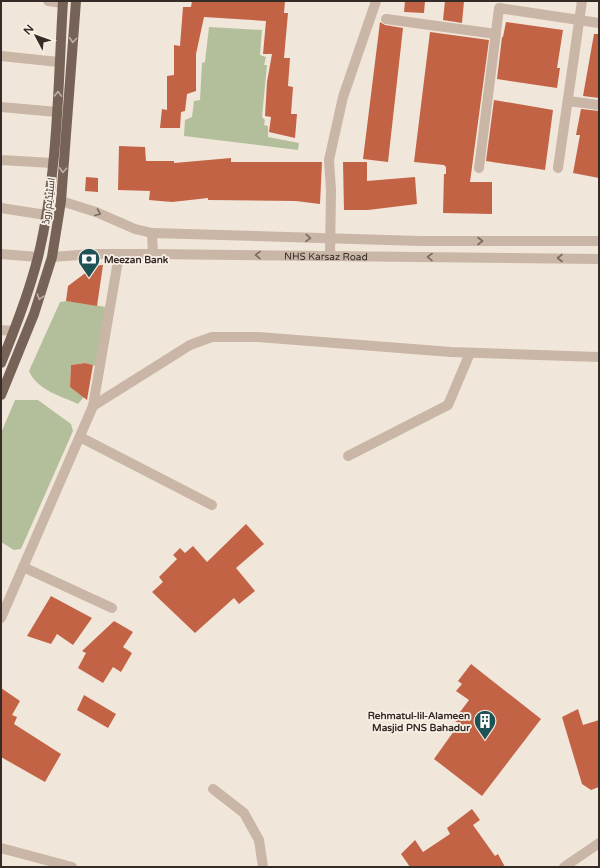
<svg xmlns="http://www.w3.org/2000/svg" width="600" height="868" font-family="'Varela Round',Cairo,sans-serif">
<rect width="100%" height="100%" fill="#f1e6da"/>
<path fill="#b3bf9b" d="M209,27l53,3 -2,25 6,2 -2,8h3l-5,52 3,3 -1,5 4,1v11l31,6 -1,7 -114,-14 1,-16 7,-3 2,-16 6,-1 2,-37 3,-1z
M67,301l39,6 -10,59 -11,-3 -14,2 -1,22 14,10 -6,7c-17,-8 -41,-14 -49,-33l31,-69z
M15,400h23l33,24 2,7 -52,118 -7,1 -13,-8v-109z"/>
<path fill="#c36346" d="M192,1h93l-1,12h4l-4,45h6l-2,28 5,1 -2,27h6l-2,24 -26,-6 2,-15 -6,-1 2,-34 5,-28h-9l3,-33 -62,-4 -8,37v37l-9,3 -2,17 -4,1 -1,16h-20l2,-19 5,1v-34l7,-1v-30l6,1 3,-39h8z
M405,1h20l-1,12 -20,-1z
M445,1h19l-2,22 -19,-3z
M380,22l5,3 18,3 -15,134 -25,-3z
M506,22l57,8 -6,38h3l-3,20 -60,-9 5,-42h1z
M430,32l59,8 -19,142h22v32l-49,-1 1,-39h2v-7l-2,-2 -30,-3z
M594,34h5v64l-16,-2z
M494,100l59,10 -8,60 -59,-9z
M581,109l18,2v67l-26,-5 7,-38h-4z
M119,146l26,1 1,14h28v2l57,-5v4h91l-2,42 -24,-3 -88,-1v-2l-36,4 -23,-2 1,-9 -32,-1z
M343,162h24v19l48,-4 2,27 -49,6h-24z
M86,177l12,1v14l-13,-1z
M103,265l-6,41 -31,-5 2,-15 20,-15 3,-5z
M85,363l8,2 -6,35 -17,-13 1,-22z
M246,524l18,20 -28,24 19,23 -16,13 -5,-6 -39,35 -43,-41 11,-10 -4,-5 18,-18 -4,-4 7,-7 5,5 8,-7 14,16z
M51,596l41,22 -19,27 -16,-11 -6,10 -24,-8z
M114,621l19,11 -10,15 9,6 -11,19 -8,-5 -10,16 -25,-15 8,-15 -4,-2z
M471,664l70,55 -59,77 -48,-37 25,-35 -5,-4 15,-20 -13,-9 6,-7 -4,-3z
M1,688l19,13 -8,14 5,2 -3,7 47,30 -16,28 -44,-25z
M84,695l32,19 -8,14 -31,-18z
M578,709l5,16 16,-5v67l-8,3 -9,-6 -20,-67z
M472,809l8,11 -7,5 22,31 3,-2 7,13h-95l-9,-13 14,-14 8,12 27,-18 -3,-6z"/>
<g fill="none" stroke-linecap="round" stroke-linejoin="round">
<g stroke="#c9b6a6" stroke-width="10">
<path d="M48,1l15,2"/>
<path d="M386,19l110,15"/>
<path d="M1,56l58,6"/>
<path d="M568,101l31,4"/>
<path d="M1,107l56,5"/>
<path d="M1,160l51,3"/>
<path d="M479,168l20,-160 100,15"/>
<path d="M558,168l24,-167"/>
<path d="M61,201l35,11 39,17 17,4 268,8h179"/>
<path d="M1,208l45,7"/>
<path d="M152,233l1,21"/>
<path d="M1,254l37,3"/>
<path d="M330,256l1,-66 -2,-30 14,-63 33,-96"/>
<path id="s1" d="M52,257l40,-3h61l446,5"/>
<path d="M1,330l12,1"/>
<path d="M93,406l97,-61 22,-8h46l193,15 148,5"/>
<path d="M80,437l132,68"/>
<path d="M348,456l100,-51 22,-52"/>
<path d="M23,567l89,41"/>
<path d="M1,618l92,-212 26,-151"/>
<path d="M213,789l31,24 15,27 4,27"/>
<path d="M1,848l71,19"/>
<path d="M564,867l35,-24"/>
</g>
<path stroke="#776258" stroke-width="10" d="M1,363c14,-34 28,-70 37,-106 20,-82 20,-172 25,-256
M1,395l33,-81 18,-57 9,-56 15,-200"/>
</g>
<defs><path id="oneway-chevron" d="M-2-3.5L2.5 0L-2 3.5" fill="none" stroke-width="1.6" stroke-linecap="round" stroke-linejoin="round"/></defs>
<g stroke="#beb0a6">
<use href="#oneway-chevron" transform="translate(73 40) rotate(94)"/>
<use href="#oneway-chevron" transform="translate(58 94) rotate(-88)"/>
<use href="#oneway-chevron" transform="translate(63 170) rotate(94)"/>
<use href="#oneway-chevron" transform="translate(40 297) rotate(107)"/>
</g>
<g stroke="#786a60">
<use href="#oneway-chevron" transform="translate(98 213) rotate(22)"/>
<use href="#oneway-chevron" transform="translate(308 238) rotate(2)"/>
<use href="#oneway-chevron" transform="translate(480 241)"/>
<use href="#oneway-chevron" transform="translate(258 255) rotate(-179)"/>
<use href="#oneway-chevron" transform="translate(430 257) rotate(-179)"/>
<use href="#oneway-chevron" transform="translate(560 258) rotate(-180)"/>
</g>
<defs>
<g id="bank-pin" transform="scale(1.15)"><path d="M0 17L-7.5 6A9.5 9.5 0 1 1 7.5 6Z" fill="#1e5255" stroke="#f9f0e6"/><path d="M-6-4H6V4H-6ZM0-2.3a2.3 2.3 0 1 0 0 4.6a2.3 2.3 0 1 0 0-4.6Z" fill="#fff"/></g>
<g id="building-pin" transform="scale(1.15)"><path d="M0 17L-7.5 6A9.5 9.5 0 1 1 7.5 6Z" fill="#1e5255" stroke="#f9f0e6"/><path d="M-4-6H4V6H1V3H-1V6H-4ZM-2.5-4.3h1.7v1.8h-1.7ZM.8-4.3h1.7v1.8H.8ZM-2.5-1h1.7V.8h-1.7ZM.8-1h1.7V.8H.8Z" fill="#fff"/></g>
</defs>
<g fill-rule="evenodd">
<use href="#bank-pin" x="89" y="259"/>
<use href="#building-pin" x="485" y="721"/>
</g>
<g text-anchor="middle" stroke-width="3.5" stroke-linejoin="round" paint-order="stroke">
<g font-size="10" fill="#352b27" stroke="#f9f0e6">
<text transform="translate(48 201) rotate(-83)" y="4">اسٹیڈیم روڈ</text>
<text dy="4" stroke="none"><textPath href="#s1" startOffset="274">NHS Karsaz Road</textPath></text>
</g>
<g font-size="10" font-weight="bold" fill="#352b27" stroke="#f9f0e6" text-anchor="start">
<text x="104" y="263">Meezan Bank</text>
<text x="470" y="719" text-anchor="end">Rehmatul-lil-Alameen<tspan x="470" dy="12">Masjid PNS Bahadur</tspan></text>
</g>
</g>
<rect width="600" height="868" fill="none" stroke="#352b27" stroke-width="4"/>
<g transform="translate(36 36) rotate(311)" stroke="#f9f0e6" stroke-width="3" paint-order="stroke">
<path d="M0-3L7 15L0 10L-7 15Z" fill="#352b27"/>
<text y="-6" font-size="11" font-weight="bold" text-anchor="middle" fill="#352b27">N</text>
</g>
</svg>
